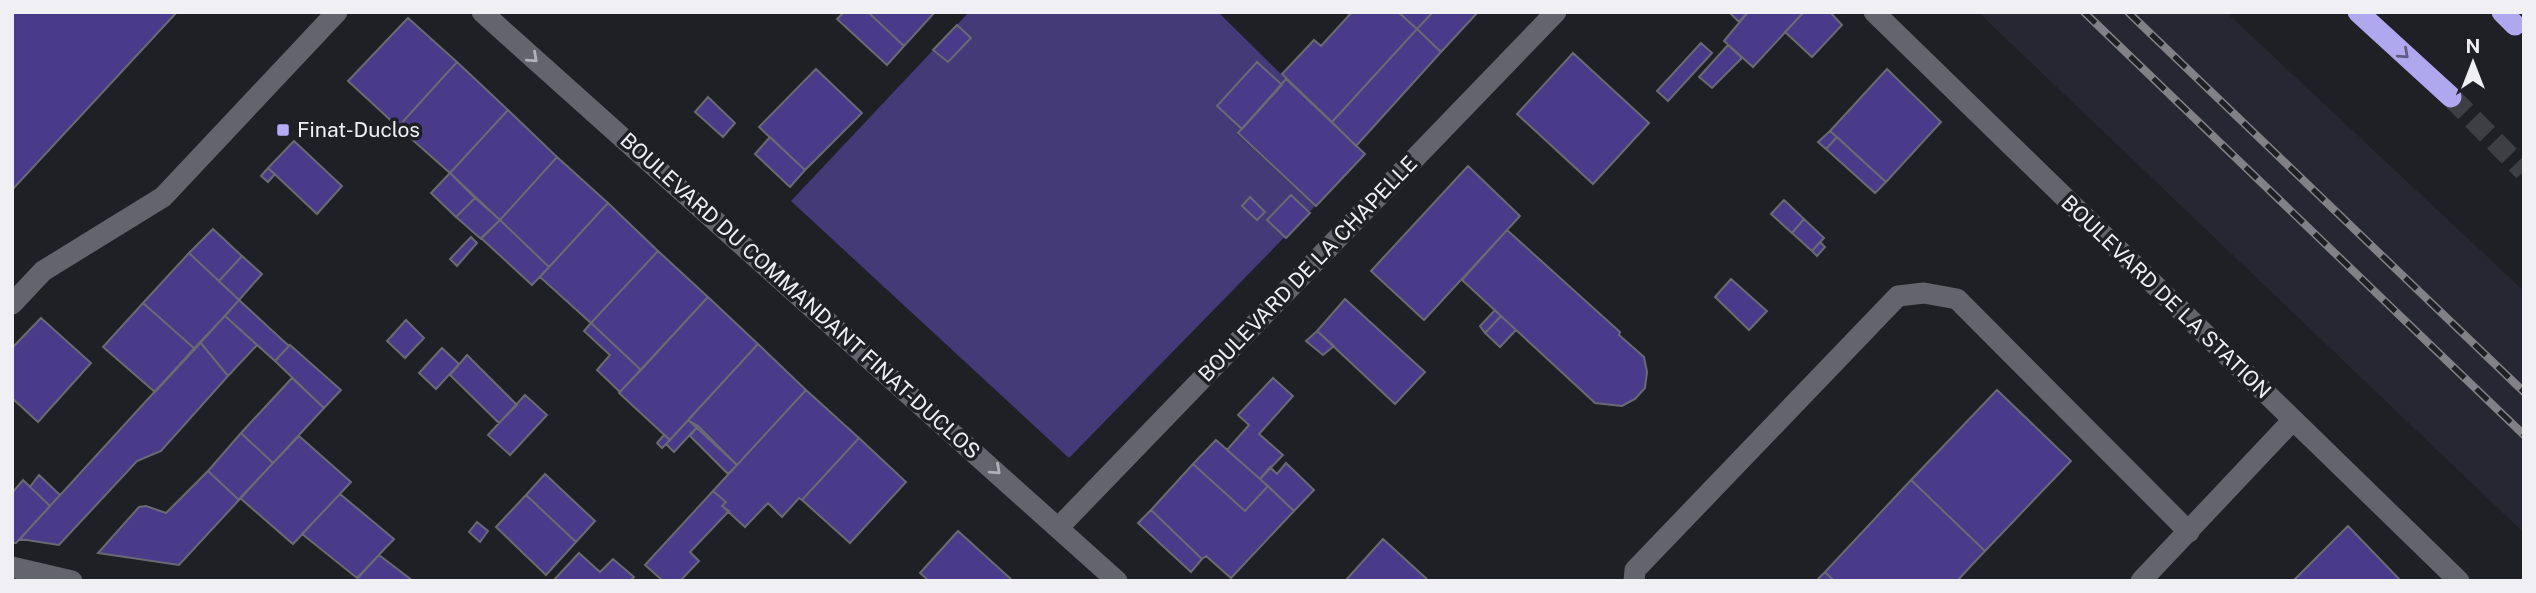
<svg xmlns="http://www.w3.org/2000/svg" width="2536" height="593" font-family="'Public Sans',sans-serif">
<rect width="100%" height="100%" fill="#1f1f26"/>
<path fill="#272633" d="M1978,12h248l298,279v242z"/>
<path fill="#443a78" d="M969,12h249l69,68 -50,54 78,72 -246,252 -278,-257z"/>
<path fill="#493a8a" stroke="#6a6a72" stroke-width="2" d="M12,12h165l-165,178z
M844,12h24l36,34 -17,19 -50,-46z
M868,12h67l-31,34z
M1352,12h46l19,17 -85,93 -50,-48 32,-34 7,6z
M1398,12h35l-16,17z
M1433,12h45l-37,40 -24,-23z
M1729,12h19l-9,10z
M1748,12h56l-51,55 -29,-26z
M1804,12h26l12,13 -30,32 -27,-25z
M408,18l49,44 -59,65 -50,-46z
M957,25l14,13 -23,24 -15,-12z
M1417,29l24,23 -85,94 -24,-24z
M1701,43l11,10 -44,48 -11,-10z
M1728,45l14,13 -30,30 -13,-11z
M1573,53l76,70 -56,61 -76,-70z
M457,62l51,48 -58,63 -52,-46z
M1257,62l25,23 -40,44 -25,-23z
M816,69l46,44 -57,57 -46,-43z
M1887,69l54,53 -55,60 -56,-51z
M1286,79l79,75 -49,52 -78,-73z
M708,97l27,26 -12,14 -28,-25z
M508,110l49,47 -57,63 -50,-47z
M1830,131l7,6 -11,12 -8,-7z
M770,137l35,33 -15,17 -35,-33z
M1837,137l49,45 -11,11 -49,-44z
M294,141l48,45 -25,28 -49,-46z
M557,157l51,46 -59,64 -49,-47z
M1468,166l52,50 -96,104 -53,-49z
M268,168l7,6 -7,8 -7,-6z
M450,173l25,25 -19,19 -25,-24z
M1291,195l19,18 -24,25 -19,-18z
M1250,197l15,15 -8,8 -15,-14z
M475,198l25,22 -19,19 -25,-22z
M1784,200l20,19 -12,14 -21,-19z
M608,203l50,48 -67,72 -51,-46z
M1804,219l20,19 -12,13 -20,-18z
M500,220l49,47 -17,18 -51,-47z
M213,229l29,27 -23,25 -30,-28z
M1507,230l113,102 -1,3 25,22 3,15 -2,16 -10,11 -13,7 -27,-3 -133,-123z
M471,237l6,6 -20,23 -7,-7z
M1820,242l5,5 -8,9 -5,-5z
M658,251l50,46 -67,73 -50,-47z
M189,253l50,47 -44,49 -52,-46z
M242,256l20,18 -23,26 -20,-19z
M1731,279l36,32 -18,19 -34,-33z
M708,297l50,47 -88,96 -51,-47z
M1345,299l80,73 -30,32 -78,-73z
M239,300l50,46 -14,15 -50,-45z
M143,303l52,46 -40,43 -52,-45z
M1495,310l6,6 -16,17 -5,-7z
M225,316l32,29 -29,31 -28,-34z
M1501,316l15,14 -16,17 -15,-14z
M41,318l50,45 -53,59 -26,-24v-50z
M406,320l18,18 -19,20 -18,-17z
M591,323l50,47 -21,22 -23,-22 13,-15 -26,-24z
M1317,331l17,15 -11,9 -17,-14z
M200,342l28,34 -67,75 -24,10 -78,84 -39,-6z
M758,344l48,46 -69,75 -49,-45z
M290,345l51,45 -17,18 -49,-47z
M442,348l17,16 -23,25 -17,-16z
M467,355l50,50 -18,18 -49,-48z
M292,378l32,30 -51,55 -32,-30z
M1273,378l20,18 -34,38 24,21 -23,24 -33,-29 22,-25 -11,-10z
M806,390l53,48 -57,62 -3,-2 -17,19 -14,-14 -23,24 -23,-21 4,-4 -13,-11z
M1997,390l74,71 -86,90 -74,-71z
M525,395l22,20 -37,40 -22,-20z
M688,420l10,6 -24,26 -8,-8z
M698,426l39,39 -9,9 -38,-38z
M241,433l32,30 -34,37 -31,-29z
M664,435l6,5 -8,8 -5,-5z
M299,436l52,46 -58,62 -53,-46z
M859,438l47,44 -56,61 -48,-43z
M1216,440l52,46 -23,25 -52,-47z
M1286,463l28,27 -20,21 -34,-32 10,-12 7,7z
M1193,464l52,47 23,-25 26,25 -63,67 -25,-22 -4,3 -51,-49z
M208,471l31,29 -60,65 -81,-12 41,-46 7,-1 20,7z
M545,474l50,47 -19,21 -50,-47z
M39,475l21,20 -10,11 -20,-19z
M23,480l27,26 -34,37h-4v-50z
M1911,480l74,71 -28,30h-123l-9,-9z
M713,491l13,11 -4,4 7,5 -39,41 9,9 -19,20h-17l-18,-16z
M340,494l54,45 -37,39 -55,-44z
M526,495l50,47 -30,33 -50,-48z
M1151,510l51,49 -11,13 -53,-49z
M477,522l11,9 -8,11 -11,-10z
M2348,526l53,55h-108z
M958,531l55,50h-84l-9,-8z
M1383,539l46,42h-84z
M579,553l21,19 13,-13 21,18 -4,4h-77z
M379,555l34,26h-58z
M1825,572l9,9h-18z"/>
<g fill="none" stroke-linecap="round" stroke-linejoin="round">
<path stroke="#3e3e45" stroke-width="21" stroke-dasharray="21 10" stroke-linecap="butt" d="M2451,97l73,74"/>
<path stroke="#64646c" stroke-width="21" d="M482,12l635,569
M1874,12l585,569
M12,304l31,-33 120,-74 174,-185
M1060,526l496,-514
M12,567l60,14
M1634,581l1,-11 263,-274 26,-3 33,6 232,233
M2141,581l152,-161"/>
<path stroke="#afa8ef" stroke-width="21" d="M2358,12l93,85
M2502,12l13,13"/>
<g stroke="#818187" stroke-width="8">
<path id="rail" d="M2084,12l440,423
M2128,12l396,380"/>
</g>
<use href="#rail" stroke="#1f1f26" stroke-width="5" stroke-dasharray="16" stroke-linecap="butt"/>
</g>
<defs><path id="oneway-chevron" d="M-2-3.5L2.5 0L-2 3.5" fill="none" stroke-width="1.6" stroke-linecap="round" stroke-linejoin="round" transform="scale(1.75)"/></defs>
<use stroke="#605d80" href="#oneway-chevron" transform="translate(2404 54) rotate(42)"/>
<g stroke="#b0b0b7">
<use href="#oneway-chevron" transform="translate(533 58) rotate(42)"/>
<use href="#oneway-chevron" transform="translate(996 470) rotate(42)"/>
</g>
<rect fill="#b4acf9" stroke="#1f1f26" stroke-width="2.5" x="276" y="123" width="14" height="14" rx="3.5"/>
<g text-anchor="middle" stroke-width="7" stroke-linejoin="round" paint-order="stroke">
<g font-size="21" fill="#efeff4" stroke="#1f1f26" text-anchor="start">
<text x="297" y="137">Finat-Duclos</text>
</g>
<g font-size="21" fill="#efeff4" stroke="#1f1f26">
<text transform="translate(1308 269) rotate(-46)" y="7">BOULEVARD DE LA CHAPELLE</text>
<text transform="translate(800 296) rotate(42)" y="7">BOULEVARD DU COMMANDANT FINAT-DUCLOS</text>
<text transform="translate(2166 297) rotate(44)" y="7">BOULEVARD DE LA STATION</text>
</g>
</g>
<rect width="2536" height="593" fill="none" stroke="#efeff4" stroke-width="28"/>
<g transform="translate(2473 63)" stroke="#1f1f26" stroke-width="5" paint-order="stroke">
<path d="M0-5L12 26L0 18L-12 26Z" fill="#efeff4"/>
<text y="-10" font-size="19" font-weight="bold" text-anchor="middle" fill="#efeff4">N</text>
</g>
</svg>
